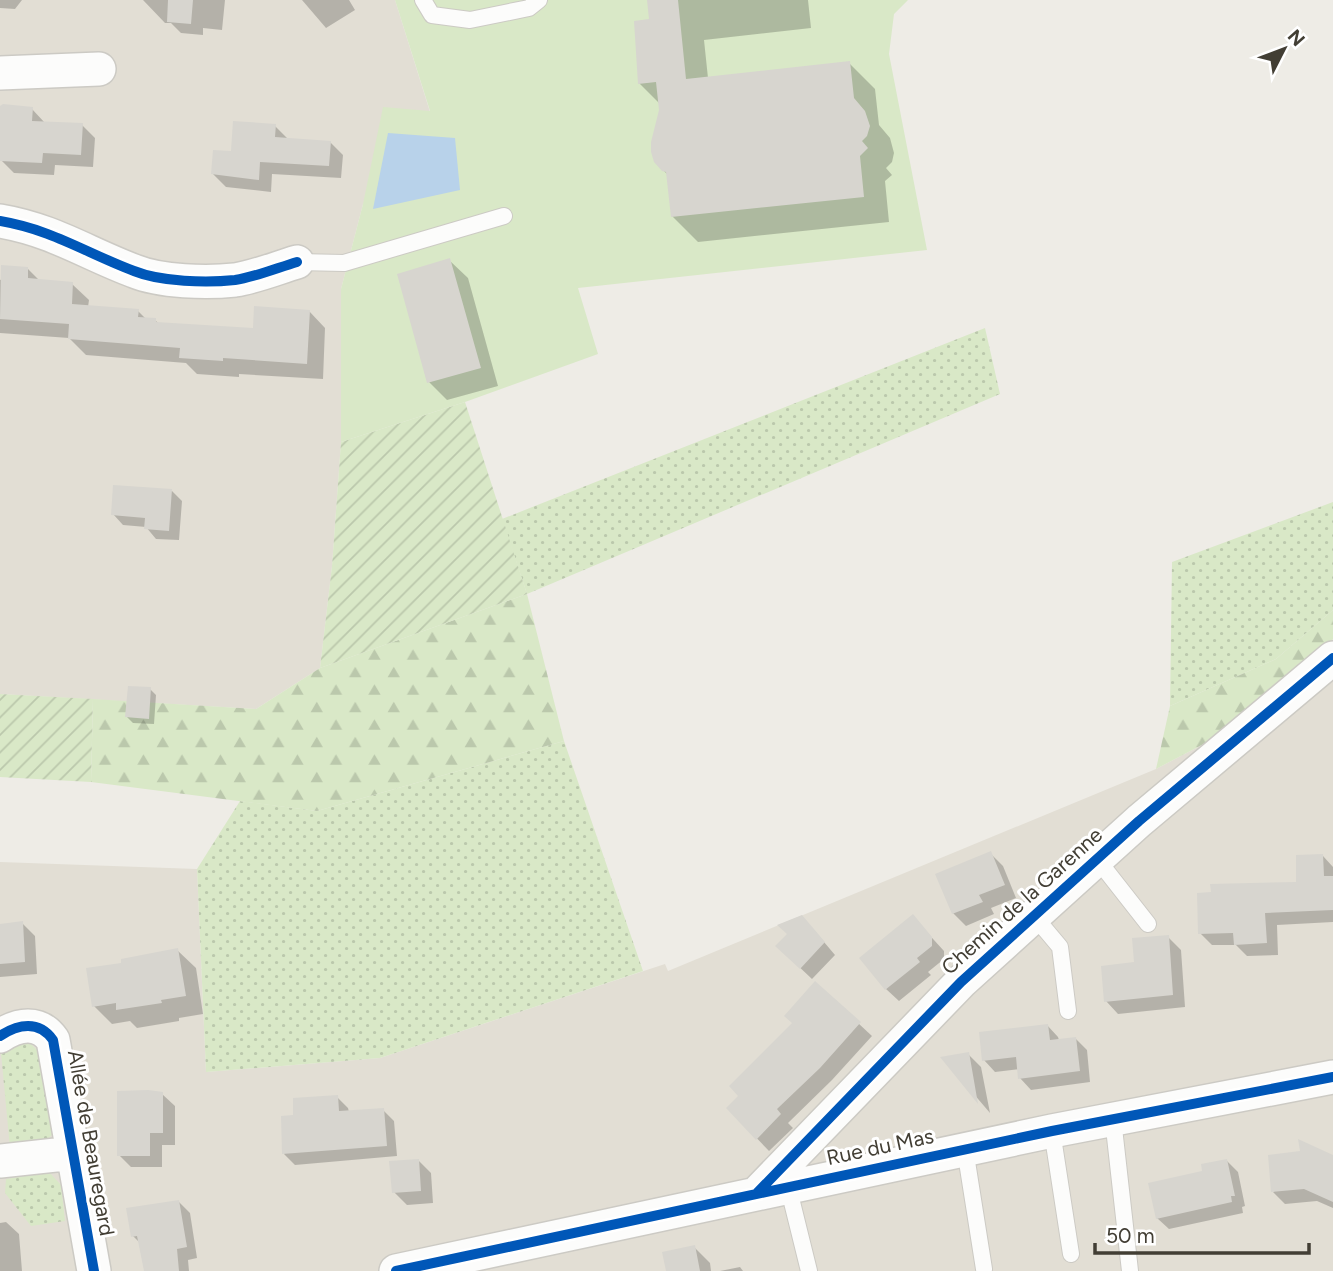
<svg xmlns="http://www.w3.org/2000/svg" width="1333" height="1271" font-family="Figtree,sans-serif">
<defs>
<pattern id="grass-dots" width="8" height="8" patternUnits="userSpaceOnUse" patternTransform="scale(1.75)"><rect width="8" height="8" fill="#d9e8c7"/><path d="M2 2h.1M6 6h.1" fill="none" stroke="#bbc8ac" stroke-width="1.8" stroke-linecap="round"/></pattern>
<pattern id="forest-firs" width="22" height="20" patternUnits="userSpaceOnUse" patternTransform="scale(1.75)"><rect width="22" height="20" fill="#d9e8c7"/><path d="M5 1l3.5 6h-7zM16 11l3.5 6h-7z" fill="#bbc8ac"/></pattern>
<pattern id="garden-furrows" width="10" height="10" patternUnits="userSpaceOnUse" patternTransform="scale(1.75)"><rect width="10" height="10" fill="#d9e8c7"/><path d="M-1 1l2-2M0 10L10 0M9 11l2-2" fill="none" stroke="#bbc8ac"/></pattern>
</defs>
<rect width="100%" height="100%" fill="#eeece6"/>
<path fill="#e2ded4" d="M0,0h395l35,112 -67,92 -22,85v153l-9,124 -12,102 -64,41 -256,-15z
M1333,639v632h-1333v-409l197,7 9,203 174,-14 285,-94 3,7 488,-202 61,-32z"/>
<path fill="url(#grass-dots)" d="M985,328l15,66 -473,200 -25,-75z
M1333,502v108l-57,49 -106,47 2,-144z
M564,741l79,230 -263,87 -174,14 -9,-203 43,-68 77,10z
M27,1040l11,11 16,82 -17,16 -27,-1 -9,-95 11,-10z
M49,1172l12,13 4,36 -34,5 -26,-33 1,-14z"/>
<path fill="url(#forest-firs)" d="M527,594l37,147 -247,70 -226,-29 2,-83 163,10 64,-41z
M1333,610v29l-116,98 -61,32 14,-63 106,-47z"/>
<path fill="url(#garden-furrows)" d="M465,402l62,192 -207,74 12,-102 9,-124z
M0,694l93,5 -2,83 -91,-5z"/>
<path fill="#d9e8c7" d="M395,0h513l-14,14 -5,40 38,196 -349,38 20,66 -133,48 -124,40v-153l22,-85 20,-97 47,4z"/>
<path fill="#b8d2ea" d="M388,133l67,5 5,52 -87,19z"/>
<path fill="#0003" d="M0,0h22l-7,9 -15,-1z
M143,0h82l-3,30 -19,-2v7l-22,-2 -10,-10h-6z
M302,0h47l6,10 -29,18z
M649,0h159l3,28 -107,12 4,38 141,-15 26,26 4,36 11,13 4,15 -2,9 -6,6 6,7 -7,6 4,41 -191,20 -26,-26 -4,-41 -13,-13 5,-58 -21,-21 12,-63z
M0,107l32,2 13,14 37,2 13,13 -2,29 -38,-2 -1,10 -40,-2 -13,-13z
M275,126l13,13 42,3 13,13 -2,23 -69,-4 -1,18 -45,-5 -13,-13 19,-21z
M449,260l19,18 30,108 -51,14 -18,-18z
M28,269l12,12 32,3 17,16 -1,7 50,4 8,8 9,1 4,4 95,6 55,-19 16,17 -2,51 -84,-5v3l-42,-3 -11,-11 -100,-8 -17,-17 -69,-5v-53z
M172,491l10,10 -3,39 -23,-1 -10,-12 -23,-2 -10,-11z
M150,689l6,6 -2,29 -21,-1 -6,-6z
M990,853l13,13 13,32 -25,10 3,6 -28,12 -13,-13z
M1323,856l10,11v55l-56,3 1,30 -31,1 -11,-11h-24l-12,-12 98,-49z
M913,917l31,34v8l-16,13 3,3 -32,26 -13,-12z
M22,923l13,13 2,38 -37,3v-52z
M813,929l22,26 -23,24 -35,-33z
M1168,937l13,13 4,57 -67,7 -12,-13 30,-37z
M177,950l19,18 7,46 -24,4v3l-42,7 -7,-7 -18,3 -18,-18 29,-42z
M816,984l56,52 -40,44 -44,43 5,5 -24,23 -41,-43 13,-12 53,-73z
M1047,1025l11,12 1,3 16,-2 12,12 3,32 -59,8 -11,-12 -1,-9 -24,3 -11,-12z
M968,1054l13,13 9,46 -46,-54z
M162,1094l13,12v39h-13v22h-31l-12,-12z
M337,1097l11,11 1,4 34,-2 11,11 3,35 -102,9 -11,-11 11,-37z
M1333,1157v51l-16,-7 -32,3 -12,-12z
M418,1160l13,13 2,30 -26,2 -13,-13z
M1227,1161l11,11 7,34 -3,1 1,6 -74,16 -12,-11 47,-46z
M178,1201l12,12 7,45 -9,2 1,11h-42l-6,-27 -8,-8z
M6,1222l13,12 3,37h-22v-48z
M694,1247l16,16 1,8h-43z
M740,1267l3,4h-23z"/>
<path fill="#d7d5cf" d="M168,0h25l-2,24 -24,-2z
M647,0h31l8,79 164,-18 4,37 11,13 5,15 -3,10 -5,5 6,7 -8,8 4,41 -193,20 -5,-45 -4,-1 -8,-9 -3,-10v-10l8,-32 -3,-28 -18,2 -4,-63 15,-2z
M3,104l30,3 -1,14 51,2 -2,32 -38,-2 -1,10 -42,-2v-55z
M233,121l43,3 -1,13 56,4 -2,25 -69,-4 -1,18 -48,-6 2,-24 18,1z
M450,258l31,110 -54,15 -30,-109z
M1,265l27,2v11l45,4 -1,22 67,5 -1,8 18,1v4l97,6 1,-22 56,4 -3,54 -84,-6v3l-44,-3 1,-10 -112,-9 1,-15 -69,-5z
M113,485l59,4 -3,42 -25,-2 1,-11 -34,-3z
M128,686l23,1 -2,32 -24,-2z
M991,851l14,34 -26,10 4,7 -31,12 -17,-40z
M1323,854l1,22h9v34l-68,3 2,30 -33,2 -1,-12 -35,1 -1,-41 14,-1 -1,-8 86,-2v-27z
M913,914l19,23v9l-15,12 3,4 -35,28 -26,-32z
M802,915l23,27 -25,27 -25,-23 12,-12 -10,-9z
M23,921l2,41 -25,2v-40z
M1169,935l4,60 -69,7 -3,-36 33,-4 -2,-24z
M178,948l8,48 -25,4 1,3 -46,7v-7l-24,4 -6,-39 35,-5v-4z
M815,981l46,41 -41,46 -43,41 4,5 -25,26 -30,-32 12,-12 -9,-10 63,-63 -8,-7z
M1048,1024l2,16 26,-3 4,34 -62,8 -2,-22 -34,4 -3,-29z
M969,1052l9,52 -38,-47z
M148,1090l15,2v41h-13v23h-33v-65z
M338,1095l1,16 45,-3 3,38 -105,8 -1,-38 12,-1v-17z
M1298,1139l35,16v47l-29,-13 -33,3 -3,-37 32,-4z
M419,1159l2,32 -29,2 -3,-32z
M1227,1159l8,37h-4l1,6 -76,17 -8,-36 54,-12 -1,-7z
M179,1200l8,47 -10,2 2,22h-35l-7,-35 -6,1 -5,-29z
M695,1245l5,26h-34l-4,-19z"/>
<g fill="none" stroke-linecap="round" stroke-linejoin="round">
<g stroke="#cccac4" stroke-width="18">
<path id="lane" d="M423,0l9,15 38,5 59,-12 10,-8
M297,262l47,1 160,-47
M1097,859l51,65
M1034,916l26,31 8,64
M1113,1119l17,152
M1052,1131l19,123
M965,1149l19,120
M788,1186l21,85"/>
</g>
<g stroke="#cccac4" stroke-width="36">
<path id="street" d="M0,73l99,-4
M0,221c53,9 86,32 134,50 27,11 73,12 101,9 20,-3 42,-12 62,-18
M0,1036c18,-12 39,-16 53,4l41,231
M0,1161l74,-8
M757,1193l204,-211 178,-161 194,-163
M396,1271l656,-140 281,-54"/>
</g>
<use href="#lane" stroke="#fcfcfb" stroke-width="16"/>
<use href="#street" stroke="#fcfcfb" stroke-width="33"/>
<g stroke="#fff" stroke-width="15">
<path id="cycleway" d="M0,221c53,9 86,32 134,50 27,11 73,12 101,9 20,-3 42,-12 62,-18
M0,1036c18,-12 39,-16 53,4l41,231
M757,1193l204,-211 178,-161 194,-163
M396,1271l656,-140 281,-54"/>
</g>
<use href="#cycleway" stroke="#0057b8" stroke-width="10"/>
</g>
<g text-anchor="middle" stroke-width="6" stroke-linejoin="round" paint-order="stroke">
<g font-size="21" fill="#423e34" stroke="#fff">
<text transform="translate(1022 901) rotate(-42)" y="7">Chemin de la Garenne</text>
<text transform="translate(91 1143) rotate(80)" y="7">Allée de Beauregard</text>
<text transform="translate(880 1147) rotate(-12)" y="7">Rue du Mas</text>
</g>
</g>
<g transform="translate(1284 49) rotate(48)" stroke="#ffffff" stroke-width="5" paint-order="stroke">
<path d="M0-5L12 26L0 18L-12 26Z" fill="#423e34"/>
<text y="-10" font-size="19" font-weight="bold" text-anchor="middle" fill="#423e34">N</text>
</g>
<path d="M1095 1243v10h214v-10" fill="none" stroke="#423e34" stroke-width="3.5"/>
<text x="1106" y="1243" font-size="21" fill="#423e34" stroke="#ffffff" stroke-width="5" paint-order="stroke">50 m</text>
</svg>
